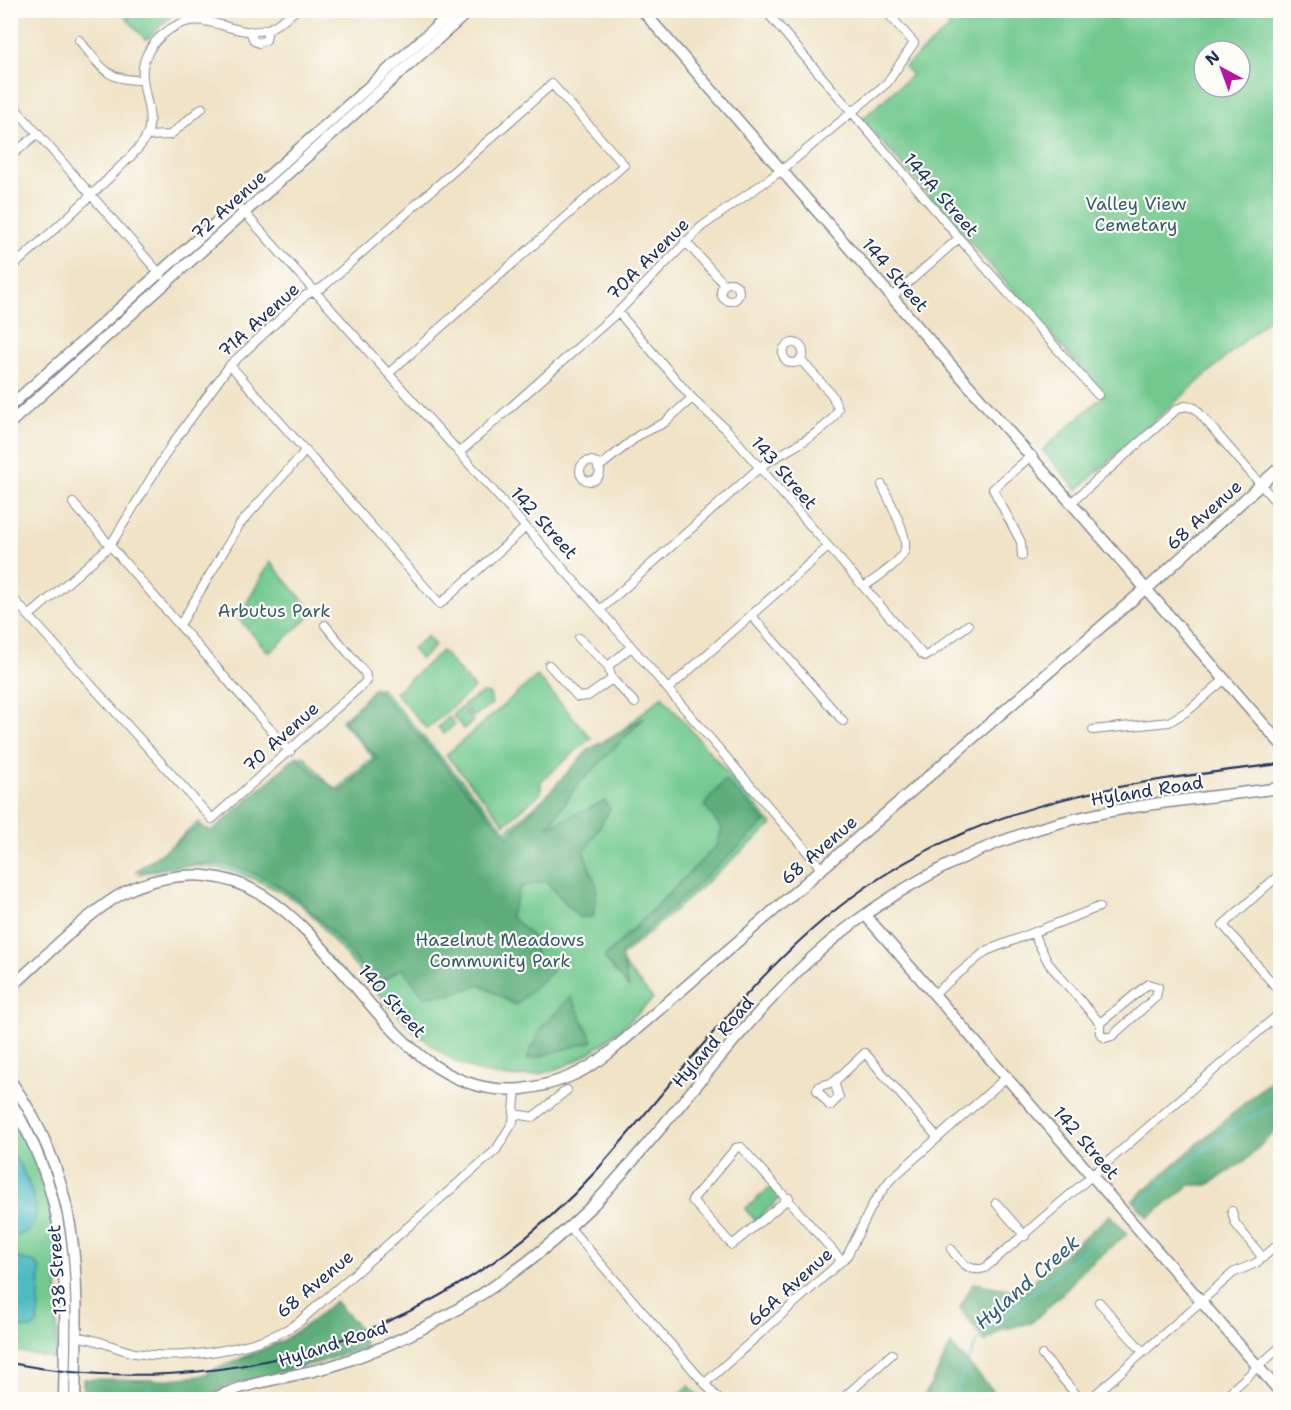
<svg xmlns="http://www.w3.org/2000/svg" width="1291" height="1410" font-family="'Shantell Sans',sans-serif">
<rect width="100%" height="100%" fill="#fdfcf7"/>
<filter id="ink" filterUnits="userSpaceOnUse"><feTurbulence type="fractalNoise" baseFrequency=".0167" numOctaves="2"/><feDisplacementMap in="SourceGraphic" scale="12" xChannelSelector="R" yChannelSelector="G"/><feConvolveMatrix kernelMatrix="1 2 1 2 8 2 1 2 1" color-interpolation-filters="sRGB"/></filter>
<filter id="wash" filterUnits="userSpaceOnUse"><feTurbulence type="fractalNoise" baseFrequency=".008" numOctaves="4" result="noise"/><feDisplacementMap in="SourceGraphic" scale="24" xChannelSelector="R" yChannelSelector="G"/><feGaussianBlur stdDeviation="1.35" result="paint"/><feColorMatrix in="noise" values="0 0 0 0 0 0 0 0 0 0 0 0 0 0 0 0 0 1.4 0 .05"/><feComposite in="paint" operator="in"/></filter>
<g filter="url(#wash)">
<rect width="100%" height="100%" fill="#f0e3c6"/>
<path fill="#71c98e" stroke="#467c76" stroke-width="1.5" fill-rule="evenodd" d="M120,11h45l5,6 -24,23z
M936,11h344v298l-203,181 -35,-40 62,-55 -242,-276 50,-44 -8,-8 46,-40zM1204,51h36v36h-36z
M270,562l44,51 -45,40 -31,-35z
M427,636l8,10 -14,13 -9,-10z
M442,651l32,37 -47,41 -32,-37z
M537,676l54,62 -50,43v12l-36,31 -59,-69z
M380,687l126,144 156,-135 110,129 -153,134 34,40c-24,22 -48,47 -78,62 -110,55 -175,-45 -238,-116 -12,-14 -25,-33 -40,-43 -52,-34 -98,-46 -159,-27l60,-53 13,14 92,-81 32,36 38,-34 -32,-36z
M482,693l8,1 2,10 -19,13 -10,-12z
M461,707l12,14 -9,8 -12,-14z
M449,717l6,7 -11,10 -6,-7z
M11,1111c7,15 16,30 23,45 27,66 25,133 22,203l-45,-9z
M772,1186l6,7v7l-22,21 -11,-12z
M689,1386l12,13h-27z"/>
<path fill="#5cad79" stroke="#3c6e6c" stroke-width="1.5" d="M375,687l133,150 80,-87 57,-33 -68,69 -29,41 57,-26 5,8 -26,44 13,34 -4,30h-15l-32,-36 -25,6 -11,29 25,23 1,17 16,15 -36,34 -35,-20 -31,9 -26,2 -22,-28 -25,16c-46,-50 -82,-107 -154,-120 -23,-3 -62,7 -87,7l63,-45 13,5 85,-75 19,19 25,17 36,-34 -33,-36z
M725,780l41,42 -145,132 8,34 -25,-30 113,-113 5,-16 -18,-24z
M571,997l22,44 -66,19 12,-30z
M1278,1074h2v52l-35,35 -37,24h-18l-42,33 -15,-18z
M1110,1215l17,19 -48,40 -12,15 -36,34 -28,6 -18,13 -25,-34 13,-25 48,8z
M335,1301l22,24 9,22 -46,15 -94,24 -21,13h-122v-20l76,1 41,-4 82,-35 29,-19z
M951,1345l50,54h-80c14,-17 19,-35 30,-54z"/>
<path fill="#4dbbc2" stroke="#347590" stroke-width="1.5" d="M10,1150c16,23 48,82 1,87z
M14,1257l21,6 5,5 -2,55 -6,6 -21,-3v-68z"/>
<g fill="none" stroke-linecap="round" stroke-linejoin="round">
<path stroke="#4dbbc2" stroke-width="2" d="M1138,1205c34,-27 103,-92 142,-101
M147,1388l39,12
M953,1400l21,-53 13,-17 127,-104"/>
</g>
</g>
<g filter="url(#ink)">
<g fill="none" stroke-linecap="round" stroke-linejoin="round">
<g stroke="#868992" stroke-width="10">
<path id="street" d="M765,10l194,228 139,157
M208,20l2,-10
M250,31l4,10 5,2 7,-3 2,-11
M79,40c22,26 26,41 63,40
M10,102l151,173
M146,136l24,-1 32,-27
M10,157l28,-24
M242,210l358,400 222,259
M685,241l40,44
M10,269c34,-30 66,-59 98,-90 12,-13 28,-25 37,-40 18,-34 -25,-65 16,-103 41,-36 65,3 104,-6 11,-3 22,-13 31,-20
M721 292a9 9 0 1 1 18 0a9 9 0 1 1-18 0Z
M892,297l67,-59
M618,312l74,86 35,32 195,224 3,2 6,-3 37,-28
M783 353a10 10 0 1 1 20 0a10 10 0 1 1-20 0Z
M230,365l210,239 86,-77
M459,453l159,-141 83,-85 81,-57 105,-87 27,-40 -29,-33
M580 471a10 10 0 1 1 20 0a10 10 0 1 1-20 0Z
M598,468l41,-33 25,-12 28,-25
M1072,502l105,-93 8,-3 10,2 85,99
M73,503l217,249
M1022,556l-1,-14 -28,-53 39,-34
M864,587c12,-9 33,-22 40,-35 7,-13 -16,-54 -22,-67
M10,595l202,224 155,-138 -2,-8 -40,-48
M600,610l159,-142c21,-16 70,-35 79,-59l-6,-14 -32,-36
M29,616l81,-70 60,-99 60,-82 76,-70 17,-8 229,-203 72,81 -235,208
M752,616l91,105
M180,625l60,-101 66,-74
M579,638l29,28 4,13 23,24
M549,665l29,32 10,-1 24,-17
M608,666l23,-19
M668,689l160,-142
M1093,730l76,-8 20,-12 36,-31
M1280,874l-57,51 57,67
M1033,933l16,31 51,59v10l5,5 7,-2 44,-39 2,-10 -10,-3 -48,39
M934,994l52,-43 113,-44
M834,1082l5,15 -9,9 -13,-16 3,-4 14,-4 31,-29 73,85
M514,1114l19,3 34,-27
M789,1198l-57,47 -40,-45 44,-52 5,-1 101,114
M996,1203l29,33
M1232,1211l3,12 28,35
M570,1228l149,172
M951,1249c9,12 18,24 34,19l295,-255
M1099,1302l44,50
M77,1337c20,1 38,12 58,16 47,8 125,-4 164,-31l197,-172 17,-28 3,-33
M1042,1355l39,45
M705,1383l142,-127 27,-54 16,-22 118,-104
M841,1400l51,-46
M1089,1400l144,-127 23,-10 24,-20
M1221,1400l59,-53"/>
</g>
<g stroke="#868992" stroke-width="13">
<path id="secondary" d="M642,10l638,733
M10,406l445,-396
M10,423l460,-413
M1149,587l131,-120
M866,916l414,476
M10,988c35,-30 86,-86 128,-102 190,-69 219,219 384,203 33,-4 61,-15 87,-36l536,-464
M10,1080c74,105 68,199 65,320
M10,1101c63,101 56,185 54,299
M212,1400c35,-20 87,-23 126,-36 98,-33 183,-89 256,-160 71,-75 131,-160 204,-233 74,-73 175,-128 276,-152 67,-16 138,-22 206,-31"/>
</g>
<use href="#street" stroke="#fff" stroke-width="8"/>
<use href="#secondary" stroke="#fff" stroke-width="10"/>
<path stroke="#1b2f5e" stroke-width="2" d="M10,1363c216,42 439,-29 586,-192 87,-97 162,-209 270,-284 129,-89 263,-105 414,-123"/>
</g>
</g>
<g text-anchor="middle" stroke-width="4.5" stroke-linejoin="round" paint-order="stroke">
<g font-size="18" fill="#1b2f5e" stroke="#fdfcf7">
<text transform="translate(941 195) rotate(49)" y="6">144A Street</text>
<text transform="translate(229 205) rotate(-42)" y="6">72 Avenue</text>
<text transform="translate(648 259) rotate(-45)" y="6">70A Avenue</text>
<text transform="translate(895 275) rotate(49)" y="6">144 Street</text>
<text transform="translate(259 320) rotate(-42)" y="6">71A Avenue</text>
<text transform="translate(784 473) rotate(49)" y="6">143 Street</text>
<text transform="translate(1204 515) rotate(-42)" y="6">68 Avenue</text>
<text transform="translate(544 523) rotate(48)" y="6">142 Street</text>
<text transform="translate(281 737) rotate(-42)" y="6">70 Avenue</text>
<text transform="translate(1147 791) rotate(-9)" y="6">Hyland Road</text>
<text transform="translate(819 850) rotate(-41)" y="6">68 Avenue</text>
<text transform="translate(392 1001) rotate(48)" y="6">140 Street</text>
<text transform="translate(713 1042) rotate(-49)" y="6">Hyland Road</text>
<text transform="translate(1086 1143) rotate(49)" y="6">142 Street</text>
<text transform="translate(57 1270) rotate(-94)" y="6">138 Street</text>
<text transform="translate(315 1284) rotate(-40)" y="6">68 Avenue</text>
<text transform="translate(790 1287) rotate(-42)" y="6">66A Avenue</text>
<text transform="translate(333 1344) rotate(-18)" y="6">Hyland Road</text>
</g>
<g font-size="18" fill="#355d6c" stroke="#fdfcf7">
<text x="1136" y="210">Valley View<tspan x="1136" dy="21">Cemetary</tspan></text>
<text x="274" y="617">Arbutus Park</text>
<text x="500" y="946">Hazelnut Meadows<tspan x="500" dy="21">Community Park</tspan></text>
</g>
<g font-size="20" font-style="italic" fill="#2c6081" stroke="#fdfcf7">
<text transform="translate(1027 1282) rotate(-41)" y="7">Hyland Creek</text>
</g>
</g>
<rect width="1291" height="1410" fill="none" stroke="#fdfcf7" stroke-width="36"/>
<g transform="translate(1222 69) rotate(319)"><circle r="28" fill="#fdfcf7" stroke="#a3aaba" stroke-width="1.5"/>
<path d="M0-4.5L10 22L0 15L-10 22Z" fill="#b5179e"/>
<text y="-9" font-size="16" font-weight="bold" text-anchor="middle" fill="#1b2f5e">N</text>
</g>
</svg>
